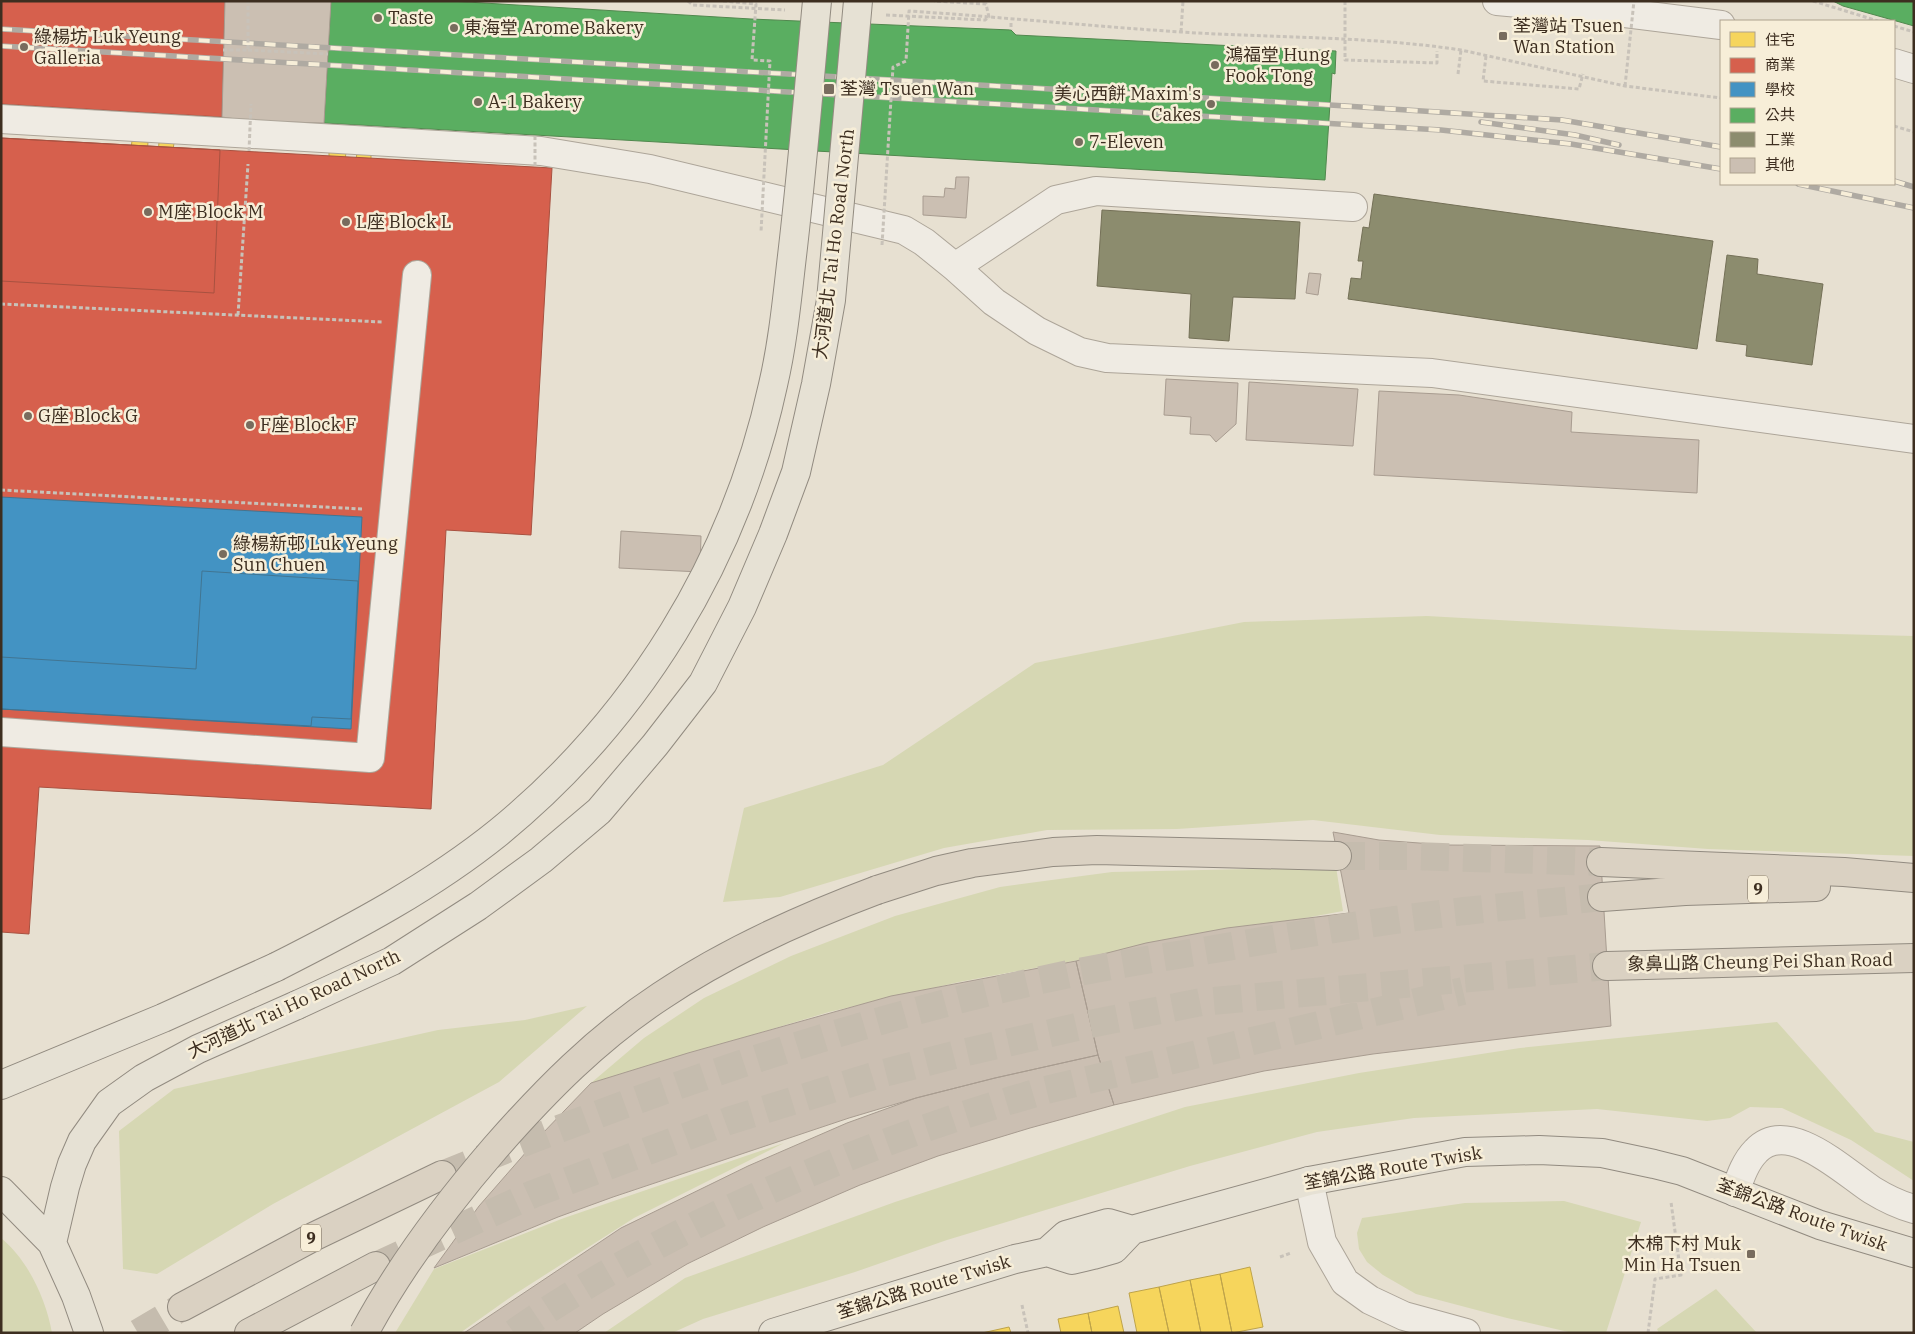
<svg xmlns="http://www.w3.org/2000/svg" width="1915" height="1334" font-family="'IBM Plex Serif','Noto Sans TC',serif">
<rect width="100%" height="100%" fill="#e7e0d1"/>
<path fill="#d6d7b3" d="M1427,616l255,14 232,6v220l-206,-7 -120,-9 -148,-5 -127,-15 -136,9 -130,1 -103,18 -164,49 -57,5 21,-94 139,-43 152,-102 209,-41z
M1336,867l7,44 -384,71 -130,30 -238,71 53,-45 60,-40 87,-42 104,-40 105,-29 112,-15z
M587,1006l-88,76 -226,122 -116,70 -34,-5 -4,-138 55,-42 264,-59 87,-10z
M1777,1022l98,110 39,10v39l-63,-41 -69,-32 -32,-1 -20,11 -23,3 -110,-12 -183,9 -97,14 -127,34 -243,74 -92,32 -152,47 -31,14h-68l81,-55 210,-76 290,-95 174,-34 161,-25z
M784,1143l-150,75 -119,76 -55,39h-65l39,-64 130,-51z
M1564,1201l77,21 -35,111h-33l-66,-15 -91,-24 -33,-19 -16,-13 -8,-13 -2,-16 5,-15 103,-15z
M1,1238c27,22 45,61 51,95h-51z
M1716,1289l41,44h-98l-2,-4z"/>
<path fill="#f6d55c" stroke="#bea34a" d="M132,141l16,1 -2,25 11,1 2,-26 15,1 -1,7 10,1 -3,29 30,2 -1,15 8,1 -1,13 -38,-3 -1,9 39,3 -1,13h-7l-1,15 -32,-2 -3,30 -7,-1 -1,7 -15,-1 1,-26 -11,-1 -1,26 -16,-1v-7l-9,-1 3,-29 -31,-3 1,-15 -8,-1 1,-13 39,4v-8l-38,-3 1,-14 6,1 1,-16 33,3 2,-30 8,1z
M329,151l17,1 -3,26h11l3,-26 14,2v6l9,1 -2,29 30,2 -1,15 8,1 -1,13 -38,-2 -1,8 38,3 -1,14 -6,-1 -1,15 -33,-2 -2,29h-8v7l-16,-1 2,-26 -11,-1 -2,26 -15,-1 1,-7 -10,-1 2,-29 -30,-3 1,-15h-8l1,-14 39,4v-8l-39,-3 1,-14 7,1 1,-15 32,2 3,-30 8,1z
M10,342l16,2 -2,25 11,1 2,-26 14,1v7h10l-3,30 30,2 -1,15 8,1 -1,13 -38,-3 -1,9 39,3 -2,13 -6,-1 -1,16 -32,-3 -2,30 -9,-1v8l-16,-2 2,-25 -10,-1 -3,26 -14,-1v-132l8,1z
M233,355l16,1 -2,25 11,1 3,-26 14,1v7l9,1 -2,29 30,2 -1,15 8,1 -1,13 -38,-3 -1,9 38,3 -1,13h-6l-1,15 -33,-2 -2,30 -8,-1v7l-16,-1 2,-26 -11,-1 -2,26 -15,-1v-7l-9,-1 2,-30 -30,-2 1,-15h-9l1,-14 39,4 1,-8 -39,-4 1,-13 6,1 2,-16 32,3 3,-30 8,1z
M1250,1267l13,60 -31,6 -12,-59z
M1220,1274l12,59h-31l-11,-53z
M1190,1280l11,53h-32l-10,-46z
M1159,1287l10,46h-32l-8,-40z
M1118,1306l6,27h-32l-4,-20z
M1088,1313l4,20h-31l-3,-14z
M1009,1327l2,6h-29z"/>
<path fill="#d6604d" stroke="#a85140" d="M1,1h224l-3,116 -221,-13z
M1,138l551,30 -21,367 -85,-5 -15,279 -392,-22 -10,147 -28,-2z
M1,138l219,12 -6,143 -213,-12z"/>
<path fill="#4393c3" stroke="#417592" d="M1857,1h57v15h-26l-1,-13 -30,1z
M1,497l361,20 -11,212 -350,-20z
M202,571l156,10 -7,138 -39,-2 -1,9 -310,-17v-52l195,12z"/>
<path fill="#5aae61" stroke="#51884e" d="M331,1h119l301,18 260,11 5,5 320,16 -1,23 -3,-1 -7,107 -1001,-57z
M1833,1h81v25l-71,-20z"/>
<path fill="#8c8c6e" stroke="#747057" d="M1374,194l339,47 -16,108 -349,-50 3,-21 10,1 2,-18h-5l5,-34 6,1z
M1102,210l198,12 -5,77 -62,-2 -4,44 -40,-3 2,-44 -94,-8z
M1727,255l31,4 -1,15 66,10 -11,81 -66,-9 1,-11 -31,-4z"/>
<path fill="#cbbfb2" stroke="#a89c90" d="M225,1h106l-7,122 -74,-2 -28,-4z
M956,177h13l-3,41 -43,-3v-19l21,1 1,-9 10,1z
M1309,273l12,1 -3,21 -12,-2z
M1166,379l72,4 -2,41 -20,18 -6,-7 -20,-1 1,-17 -27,-2z
M1249,382l109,7 -5,57 -107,-6z
M1379,391l80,4 113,17 -1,20 128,8 -2,53 -323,-18z
M621,531l80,5 -1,36 -81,-4z
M1333,832l46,8 67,5 154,1 11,180 -238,28 -109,17 -150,34 -16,-50 -22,-94 70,-18 81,-15 122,-15z
M1076,961l22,94 -103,23 -79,20 -67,20 -236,79 -55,20 -124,51 45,-62 62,-71 50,-52 97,-30 203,-57z
M1098,1055l16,50 -84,23 -92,28 -78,29 -97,42 -76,37 -84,50 -28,19h-111l157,-105 127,-62 99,-43 69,-25 79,-20z"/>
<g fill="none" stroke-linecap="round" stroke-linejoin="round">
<path stroke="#c5bcae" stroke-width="28" stroke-dasharray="28 14" stroke-linecap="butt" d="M1337,856h74l190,6
M442,1175c188,-76 379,-144 577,-190 59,-14 118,-24 178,-33 89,-15 178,-31 268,-41 45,-5 91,-9 137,-14
M376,1266l157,-72 195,-73 152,-47 78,-20 132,-30 111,-22 406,-36
M138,1333l44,-26
M514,1333c59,-42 122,-77 186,-110 112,-55 226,-99 346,-133l417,-99"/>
<g stroke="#ada599" stroke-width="30">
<path id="minor" d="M1497,1l112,10 112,14
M1894,63l20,6
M1,119l540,32 109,18 254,61 20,12 31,25 39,35 43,29 43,21 27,6 325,15 482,66
M955,267l101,-67 40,-9 257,16
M1,732l369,26 47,-483
M1309,1181l13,61 23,40 25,18 34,16 62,17
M1735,1192c5,-14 10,-30 21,-41 32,-34 88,21 116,39 13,8 27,15 42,19"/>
</g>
<g stroke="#928b80" stroke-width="30">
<path id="major" d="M1,1085l162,-67 113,-51
M1,1191l51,52 24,53 13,37
M52,1243l13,-56 7,-23 10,-23 27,-38 35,-25 54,-29 99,-44
M1047,1252l25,8 21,-5 21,-6 18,-19 177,-49 156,-29 74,-2 63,3 52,11 28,7 138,54 94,28
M773,1333l242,-74 32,-7 19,-17 42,-12 24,7"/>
</g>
<g stroke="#928b80" stroke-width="30">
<path id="highway" d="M1601,862l243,10 70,6
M877,890l59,-19 36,-8 81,-11 44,-2 240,6
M1602,897l83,-6 131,-4
M1607,966l307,-8
M182,1307l133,-71 127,-61
M249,1333l127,-67"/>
</g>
<path stroke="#c8c2b9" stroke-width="3" stroke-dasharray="4 2.5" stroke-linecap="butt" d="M688,1l5,4 92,5
M1345,1v59l92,3v-12
M1813,1l65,20
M886,15l99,5 4,-3 -3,-13 -52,-3
M1011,23v7
M1894,26l20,6
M1181,32l2,-31
M248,50l80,4
M1486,56l-3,25 96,8 4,-15
M1458,74l3,-24
M1894,126l20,6
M1,304l382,18
M238,315l10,-151
M1,490l361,19
M1280,1257l11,-4
M1022,1305l6,28
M1648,1333l7,-54 26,-4 -10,-73"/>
<use href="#minor" stroke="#efebe3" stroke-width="28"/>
<use href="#major" stroke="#e6e1d4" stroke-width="28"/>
<use href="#highway" stroke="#dad1c2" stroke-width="28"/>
<g stroke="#afaaa2" stroke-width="5.5">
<path id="rail" d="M1,29l1329,76 232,15 159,27
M1,46l1440,84 130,14 150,25
M1481,122l94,13 44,10
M1894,181l20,6
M1798,184l116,24"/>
</g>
<use href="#rail" stroke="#f7eed8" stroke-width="4" stroke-dasharray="11" stroke-linecap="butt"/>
<g stroke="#928b80" stroke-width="30" stroke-linecap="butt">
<path id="major-bridge" d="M276,967c77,-39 155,-80 223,-135 139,-114 236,-272 274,-447 10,-43 14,-86 19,-129 10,-85 17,-170 25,-255
M297,1005l95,-44 86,-55 63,-46 58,-49 56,-66 48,-62 39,-76 31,-73 23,-62 20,-88 15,-84 27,-299"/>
</g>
<g stroke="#928b80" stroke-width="30" stroke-linecap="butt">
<path id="highway-bridge" d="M364,1333c36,-67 81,-127 131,-185 50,-57 102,-110 166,-152 67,-45 141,-78 216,-106"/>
</g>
<path stroke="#c8c2b9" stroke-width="3" stroke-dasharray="4 2.5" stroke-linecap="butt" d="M723,1l33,3 -4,56 18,1 -9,171
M223,50h25v-49
M1625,86l9,-85
M249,151l2,-47
M535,166v-30
M882,245l11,-178 13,-6 3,-50c91,6 181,15 272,21 93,6 188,4 280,18l164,36 96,12"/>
<use href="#major-bridge" stroke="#e6e1d4" stroke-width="28"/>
<use href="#highway-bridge" stroke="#dad1c2" stroke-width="28"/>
</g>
<g fill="#786c5e" stroke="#f7eed8" stroke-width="2">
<circle cx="378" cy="18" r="5"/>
<circle cx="454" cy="28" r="5"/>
<rect x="1498" y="31" width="10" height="10" rx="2.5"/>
<circle cx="24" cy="47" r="5"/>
<circle cx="1215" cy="65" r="5"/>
<rect x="823" y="83" width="12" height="12" rx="2.5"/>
<circle cx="478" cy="102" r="5"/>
<circle cx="1211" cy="104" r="5"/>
<circle cx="1079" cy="142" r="5"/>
<circle cx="148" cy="212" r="5"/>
<circle cx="346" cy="222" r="5"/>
<circle cx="28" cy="416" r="5"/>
<circle cx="250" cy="425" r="5"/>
<circle cx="223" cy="554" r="5"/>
<rect x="1746" y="1249" width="10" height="10" rx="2.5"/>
</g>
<g text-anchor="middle" stroke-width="5" stroke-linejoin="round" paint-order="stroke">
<g fill="#f7eed8" stroke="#756857" stroke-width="1">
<rect x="1748" y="875.5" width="20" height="27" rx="4"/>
<rect x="301" y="1224.5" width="20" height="27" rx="4"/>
</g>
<g font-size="16" font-weight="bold" fill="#3d2e20">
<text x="1758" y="895">9</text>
<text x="311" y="1244">9</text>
</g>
<g font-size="18" fill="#3d2e20" stroke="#f7eed8" text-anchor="start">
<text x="388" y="24">Taste</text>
<text x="1513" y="32">荃灣站 Tsuen<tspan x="1513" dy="21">Wan Station</tspan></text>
<text x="464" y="34">東海堂 Arome Bakery</text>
<text x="34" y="43">綠楊坊 Luk Yeung<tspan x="34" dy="21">Galleria</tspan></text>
<text x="1225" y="61">鴻福堂 Hung<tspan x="1225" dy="21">Fook Tong</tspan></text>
<text x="840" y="95">荃灣 Tsuen Wan</text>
<text x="1201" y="100" text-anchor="end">美心西餅 Maxim's<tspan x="1201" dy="21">Cakes</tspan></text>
<text x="488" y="108">A-1 Bakery</text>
<text x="1089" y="148">7-Eleven</text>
<text x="158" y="218">M座 Block M</text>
<text x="356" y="228">L座 Block L</text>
<text x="38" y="422">G座 Block G</text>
<text x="260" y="431">F座 Block F</text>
<text x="233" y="550">綠楊新邨 Luk Yeung<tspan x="233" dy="21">Sun Chuen</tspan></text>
<text x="1741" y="1250" text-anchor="end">木棉下村 Muk<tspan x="1741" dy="21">Min Ha Tsuen</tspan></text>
</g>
<g font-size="18" fill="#3d2e20" stroke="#f7eed8">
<text transform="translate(834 244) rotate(-83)" y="6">大河道北 Tai Ho Road North</text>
<text transform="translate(1760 962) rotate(-1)" y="6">象鼻山路 Cheung Pei Shan Road</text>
<text transform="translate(294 1004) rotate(-25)" y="6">大河道北 Tai Ho Road North</text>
<text transform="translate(1393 1168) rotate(-10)" y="6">荃錦公路 Route Twisk</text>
<text transform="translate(1802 1215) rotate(20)" y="6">荃錦公路 Route Twisk</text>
<text transform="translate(924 1287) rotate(-17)" y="6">荃錦公路 Route Twisk</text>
</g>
</g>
<rect width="1915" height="1334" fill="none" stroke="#3d2e20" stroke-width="5"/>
<rect x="1720" y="20" width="175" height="165" fill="#f7eed8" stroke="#ada18e"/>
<rect x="1730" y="32" width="25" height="15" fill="#f6d55c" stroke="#ada18e"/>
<text x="1765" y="45" font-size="15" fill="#3d2e20">住宅</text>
<rect x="1730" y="58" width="25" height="15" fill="#d6604d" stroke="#ada18e"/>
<text x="1765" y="70" font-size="15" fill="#3d2e20">商業</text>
<rect x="1730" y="82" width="25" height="15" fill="#4393c3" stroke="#ada18e"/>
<text x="1765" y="95" font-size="15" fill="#3d2e20">學校</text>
<rect x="1730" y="108" width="25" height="15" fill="#5aae61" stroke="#ada18e"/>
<text x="1765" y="120" font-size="15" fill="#3d2e20">公共</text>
<rect x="1730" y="132" width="25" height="15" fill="#8c8c6e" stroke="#ada18e"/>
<text x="1765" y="145" font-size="15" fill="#3d2e20">工業</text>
<rect x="1730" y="158" width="25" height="15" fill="#cbbfb2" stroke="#ada18e"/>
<text x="1765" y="170" font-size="15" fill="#3d2e20">其他</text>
</svg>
